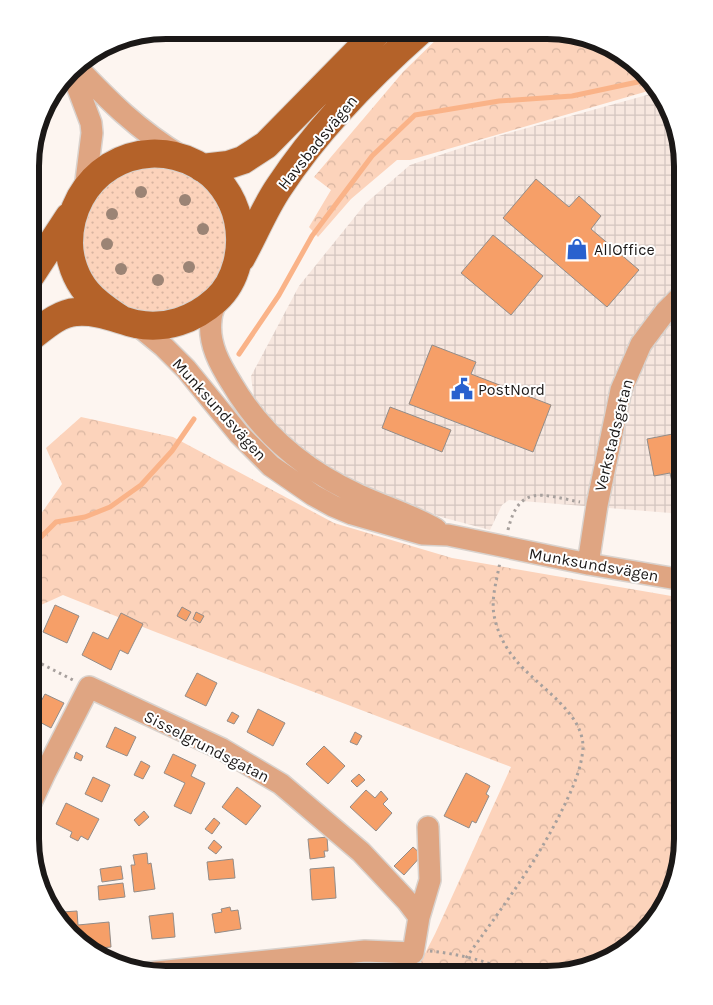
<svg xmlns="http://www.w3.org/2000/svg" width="713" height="1005" font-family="Karla,sans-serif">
<defs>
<pattern id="industrial-grid" width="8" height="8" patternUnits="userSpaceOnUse" patternTransform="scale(1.25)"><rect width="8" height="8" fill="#f7e7df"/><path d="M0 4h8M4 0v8" fill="none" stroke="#d3c5bf"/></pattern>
<pattern id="grass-dots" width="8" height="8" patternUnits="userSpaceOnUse" patternTransform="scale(1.25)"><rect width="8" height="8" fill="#fcd3bb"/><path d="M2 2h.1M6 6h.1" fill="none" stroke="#d7b4a0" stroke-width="1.8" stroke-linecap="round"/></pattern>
<pattern id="forest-crowns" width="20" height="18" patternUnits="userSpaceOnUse" patternTransform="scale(1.25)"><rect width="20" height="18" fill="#fcd3bb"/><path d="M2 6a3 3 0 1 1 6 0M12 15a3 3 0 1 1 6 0" fill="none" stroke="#d7b4a0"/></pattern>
</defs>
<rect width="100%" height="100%" fill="#fdf5f0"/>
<path fill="url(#industrial-grid)" d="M658,92l11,14 14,60v348l-174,-14 -7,5 -12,25 -49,-13 -105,-40 -54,-45 -28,-33 -3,-23 48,-90 67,-83 44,-38 81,-27z"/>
<path fill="url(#grass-dots)" d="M81 240a73 73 0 1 1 146 0a73 73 0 1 1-146 0Z"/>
<path fill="url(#forest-crowns)" d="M445,31h120l65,27 25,31 -245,71h-13l-46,39 -33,38 -9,-10 22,-37 -17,-13 89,-105z
M81,417l92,20 161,86 118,35 231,40v250l-23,67 -53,46 -60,14h-133l21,-41 76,-167 -358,-136 -90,-36 -33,15 1,-82 31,-44 -16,-36z"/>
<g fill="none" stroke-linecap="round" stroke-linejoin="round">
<path stroke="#fab388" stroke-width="5" d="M239,354l40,-59 33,-59 60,-80 43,-41 84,-14 73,-5 75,-16
M31,547l25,-25 29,-5 25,-10 31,-22 31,-34 22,-32"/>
</g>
<path fill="#f69f68" stroke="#938c88" d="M536,179l33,28 10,-11 22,20 -10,13 48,41 -32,37 -104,-89z
M493,235l50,41 -32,39 -50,-42z
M432,345l44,17 -5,12 80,31 -18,47 -124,-48z
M390,407l61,23 -9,22 -60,-24z
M683,432v72l-6,1 -7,-32 -16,3 -7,-37z
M55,605l24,11 -12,27 -24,-11z
M182,607l9,5 -5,9 -9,-5z
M196,612l8,4 -4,7 -7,-4z
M121,613l22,11 -15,30 -8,-4 -9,20 -29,-15 11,-23 15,7z
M197,673l20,10 -11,23 -21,-10z
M45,694l19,9 -13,25 -19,-10z
M258,709l27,14 -12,23 -26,-14z
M232,712l7,4 -5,8 -7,-3z
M115,727l21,10 -9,19 -21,-9z
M355,732l7,4 -5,9 -7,-3z
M324,746l21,20 -17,18 -22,-20z
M30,748l8,4 -8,15z
M76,752l7,4 -2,5 -7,-3z
M173,754l23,11 -5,11 14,7 -14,31 -17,-8 11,-23 -21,-10z
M141,761l9,5 -7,13 -9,-4z
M466,773l24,13 -4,8 3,2 -13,27 -4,-2 -3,7 -25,-12z
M359,774l6,6 -8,7 -6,-6z
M93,777l17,8 -8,17 -17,-8z
M237,787l24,19 -15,19 -24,-18z
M366,790l9,8 6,-7 7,8 -5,5 9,9 -16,18 -26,-24z
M66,803l33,16 -11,21 -7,-4 -3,5 -8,-4 2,-5 -16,-8z
M144,811l5,6 -10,9 -5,-6z
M214,818l6,5 -8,11 -7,-5z
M327,837l1,14h-4l1,6 -15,2 -2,-20z
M214,840l8,7 -6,7 -8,-6z
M413,847l9,8 -18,20 -10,-9z
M147,853l1,11 3,-1 4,26 -21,3 -3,-27h4l-2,-10z
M233,859l2,19 -26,2 -2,-18z
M121,866l2,13 -21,3 -2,-13z
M334,867l2,31 -24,2 -2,-31z
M123,883l2,14 -26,3 -1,-14z
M230,907l1,4 7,-1 3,19 -26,4 -3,-19 10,-2 -1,-3z
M77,911l1,14 31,-3 2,25 -23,2 -5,-2 -19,-24 -1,-11z
M173,913l2,24 -23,2 -3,-23z"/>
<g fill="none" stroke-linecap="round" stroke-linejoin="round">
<g stroke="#d9d2cd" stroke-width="24">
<path id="minor" d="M75,65c34,36 63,65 106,91
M71,70l20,53 1,10 -7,56
M218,299c-3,6 -7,14 -7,21 -3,24 9,45 21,64 30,51 74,87 127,111 26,12 53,20 77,34
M136,324l28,23 22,22 53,65 32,32 42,29 20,11 19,8 70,20 26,1 140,29 95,16
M588,564l9,-59 24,-115 20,-46 24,-32 18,-18
M30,805l15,-32 44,-86 133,62 59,35 80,68 46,49 12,16 -6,36 -48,-2 -218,22
M419,917l11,-37 -2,-53"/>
</g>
<g stroke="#d9d2cd" stroke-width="30">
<path id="major" d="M202,168l26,-3 15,-5 23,-15 112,-114
M241,258c13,-23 23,-49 38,-71 38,-58 89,-110 141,-156
M31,275l38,-58
M31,337c13,-10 28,-24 45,-25 21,-2 40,7 60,12 29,6 58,-4 80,-24 21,-19 28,-52 22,-80 -5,-23 -20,-45 -42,-56 -60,-31 -127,11 -127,79 0,17 7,36 18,49 9,11 20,18 32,26"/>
</g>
<path stroke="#a7a09d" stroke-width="3" stroke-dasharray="2.5 4" stroke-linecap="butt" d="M508,530c11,-47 35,-35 72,-28
M30,658l43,22
M430,951c30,3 61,11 88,24
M466,958c35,-49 71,-96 97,-150 9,-18 19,-40 20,-61 0,-36 -48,-62 -68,-88 -11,-13 -18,-28 -21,-44 -3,-17 3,-36 6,-53"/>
<use href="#minor" stroke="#dfa582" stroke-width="21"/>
<use href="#major" stroke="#b46229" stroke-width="28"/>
</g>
<g fill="#9b8475">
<circle cx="141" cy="192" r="6"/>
<circle cx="185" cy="200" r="6"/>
<circle cx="112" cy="214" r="6"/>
<circle cx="203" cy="229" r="6"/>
<circle cx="107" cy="244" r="6"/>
<circle cx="189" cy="267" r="6"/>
<circle cx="121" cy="269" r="6"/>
<circle cx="158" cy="280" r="6"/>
</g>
<defs>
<g id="shop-bare" transform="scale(1.725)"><path d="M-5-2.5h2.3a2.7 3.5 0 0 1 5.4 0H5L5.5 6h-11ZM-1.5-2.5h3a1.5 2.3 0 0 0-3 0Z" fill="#2961ce" stroke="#fff" stroke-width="2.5" paint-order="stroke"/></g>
<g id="civic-bare" transform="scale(1.725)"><path d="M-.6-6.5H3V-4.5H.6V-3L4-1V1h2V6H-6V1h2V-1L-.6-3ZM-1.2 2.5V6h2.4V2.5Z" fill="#2961ce" stroke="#fff" stroke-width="2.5" paint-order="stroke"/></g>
</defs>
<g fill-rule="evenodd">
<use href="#shop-bare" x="577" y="249"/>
<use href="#civic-bare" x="462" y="389"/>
</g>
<g text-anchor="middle" stroke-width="4" stroke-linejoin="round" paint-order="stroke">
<g font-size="16" fill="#1b1817" stroke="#fff">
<text transform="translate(317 142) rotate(-51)" y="6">Havsbadsvägen</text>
<text transform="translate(220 409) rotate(48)" y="6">Munksundsvägen</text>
<text transform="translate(613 435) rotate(-76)" y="6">Verkstadsgatan</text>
<text transform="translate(594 564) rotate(10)" y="6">Munksundsvägen</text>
<text transform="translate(207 746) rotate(27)" y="6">Sisselgrundsgatan</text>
</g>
<g font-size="16" fill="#1b1817" stroke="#fff" text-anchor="start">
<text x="594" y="255">AllOffice</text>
<text x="478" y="395">PostNord</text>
</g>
</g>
<path d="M0 0H713V1005H0ZM166 39H547A127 127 0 0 1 674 166V839A127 127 0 0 1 547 966H166A127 127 0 0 1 39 839V166A127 127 0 0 1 166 39Z" fill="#fff" fill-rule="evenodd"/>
<path fill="none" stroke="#1b1817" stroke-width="6" d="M166 39H547A127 127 0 0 1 674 166V839A127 127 0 0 1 547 966H166A127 127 0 0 1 39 839V166A127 127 0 0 1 166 39Z"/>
</svg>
